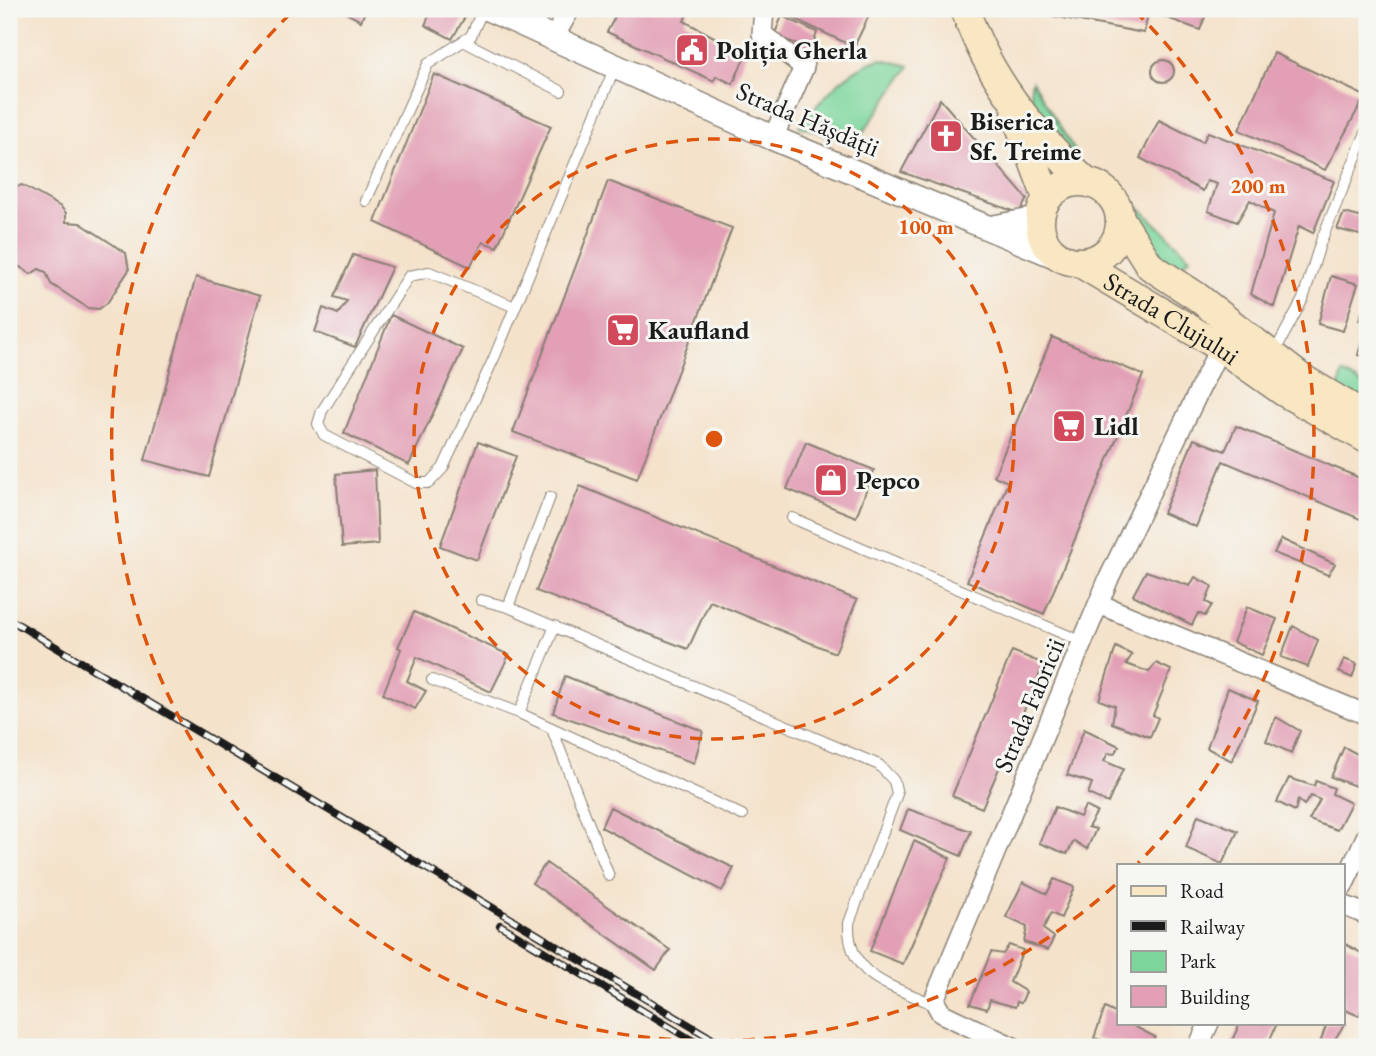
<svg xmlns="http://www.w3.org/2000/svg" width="1376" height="1056" font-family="'EB Garamond',serif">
<rect width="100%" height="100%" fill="#f6f6f2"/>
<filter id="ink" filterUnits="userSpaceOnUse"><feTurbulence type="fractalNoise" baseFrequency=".0143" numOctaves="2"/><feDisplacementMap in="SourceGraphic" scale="14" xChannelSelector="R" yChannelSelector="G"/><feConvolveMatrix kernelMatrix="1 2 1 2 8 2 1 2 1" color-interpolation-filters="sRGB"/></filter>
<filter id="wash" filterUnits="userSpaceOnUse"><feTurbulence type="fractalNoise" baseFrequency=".00686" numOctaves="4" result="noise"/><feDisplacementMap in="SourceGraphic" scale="28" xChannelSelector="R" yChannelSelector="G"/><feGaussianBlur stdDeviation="1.57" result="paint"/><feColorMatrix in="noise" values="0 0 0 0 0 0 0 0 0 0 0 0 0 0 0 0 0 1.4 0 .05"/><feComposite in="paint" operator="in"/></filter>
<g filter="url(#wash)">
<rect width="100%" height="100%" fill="#f4e2ca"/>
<path fill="#7cd59b" stroke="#4c785c" stroke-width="2" d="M881,59l29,7 -55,78 -56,-18c26,-29 44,-56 82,-67z
M1032,81l44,72c-21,-1 -52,-53 -44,-72z
M1139,207l51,50 -10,12 -6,1 -34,-32 -3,-22z
M1343,373l24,14v22l-29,-19z"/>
<g id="blocks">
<path fill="#e29fb5" d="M346,9h20l-5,12 -17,-9z
M432,9h18l15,8 -13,22 -27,-14z
M619,9h70l-5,12 62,33 -13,30 -17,-8 -2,5 -107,-49z
M793,9h79l-18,38 -65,-31z
M1015,9h134l-5,24z
M1161,9h47l-8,21 -41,-15z
M782,16l35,16 -5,17 -38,-13z
M1274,53l91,43 -40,74 -86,-40z
M1152 71a11 11 0 1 1 22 0a11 11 0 1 1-22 0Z
M434,74l117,52 -54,121 -14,-5 -13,25 -95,-45z
M940,99l87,100 -8,14 -118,-41z
M1159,120l44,22 5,-10 126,49 -21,52 -14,-7 -25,81 -23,-13 23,-81 -24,-13 -13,22 -29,-11 9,-27 -10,-3 -4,10 -63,-33z
M608,181l124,47 -95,251 -124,-47z
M22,185l39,22 5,6v9l14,1 46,30 3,17 -22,33 -8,6 -11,-1 -37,-24 -5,-12 -7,-3 -8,5 -22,-14v-71z
M1344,213l23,6v18l-30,-8z
M353,255l39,12 -37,80 -40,-15 8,-24 15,6 9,-13 -13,-4z
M1331,276l27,8 -15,47 -25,-7z
M196,277l64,19 -51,181 -64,-17z
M1367,299v24l-8,-3z
M391,315l72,34 -54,116 -65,-32z
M1366,326h1v31l-9,-2z
M1052,337l91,38 -99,239 -77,-33 41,-99 -14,-6z
M1236,426l131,55 -2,40 -142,-60 -27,66 -33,-14 31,-74 31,12z
M478,442l38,14 -39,104 -37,-14z
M806,442l68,28 -18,47 -69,-28z
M375,470l3,74 -36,3 -6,-73z
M580,486l277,114 -22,53 -125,-52 -22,48 -152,-58z
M1281,539l54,25 -7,11 -54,-22z
M1146,571l44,15 5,-9 17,9 -6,16 6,3 -7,11 -7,-3 -6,12 -59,-30z
M1247,607l30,12 -15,36 -29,-13z
M414,612l95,43 -18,37 -74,-35 -10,24 19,10 -11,18 -32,-15 18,-45 -3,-2z
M1293,626l25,14 -10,27 -27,-10z
M1116,647l16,8 -6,9 23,8 7,-9 15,7 -18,45 5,3 -8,19 -38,-14 3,-17 -16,-6z
M1012,651l32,13 -62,144 -30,-12z
M1344,659l13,5 -5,14 -13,-6z
M565,676l138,55 -9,32 -141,-50z
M1228,688l30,13 -26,60 -25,-13z
M1276,717l24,14 -9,22 -25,-12z
M1084,729l35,17 -5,8 -6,-1 -4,8 19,8 -15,34 -20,-9 4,-11 -25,-8z
M1344,747l23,12v10l-9,18 -27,-10z
M1289,778l25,8 2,-5 18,7 -2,6 19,9 -14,27 -28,-10 11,-20 -9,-4 -7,9 -6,-5 -3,11 -18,-9z
M1085,806l12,6 -9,15 8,2 -9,20 -13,-8 -7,13 -28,-11 16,-36 25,10z
M610,807l124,61 -12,23 -121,-64z
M908,809l63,22 -10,25 -61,-26z
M1198,815l40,16 -16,33 -36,-16z
M914,841l36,17 -47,106 -33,-13z
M546,863l124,87 -14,20 -124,-87z
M1054,879l20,8 -13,31 -10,-5 -8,16 11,8 -6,13 -24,-8 3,-15 -21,-10 17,-35 24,12z
M1345,944l22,12v42l-8,18 -16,-7z
M1009,945l14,5 -13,32 16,10 -5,11 -4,-1 -2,5 -25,-7 -3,9 -17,-5 21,-52 12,2z
M1105,1008l14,7v8h9l27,14 -4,10h-22l-11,-5 -1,3 -23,-7z
M1240,1023h37l-10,24h-38z
M1327,1023h18l-15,24 -10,-4z"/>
</g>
</g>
<g filter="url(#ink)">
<use href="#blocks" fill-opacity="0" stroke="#887f73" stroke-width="2"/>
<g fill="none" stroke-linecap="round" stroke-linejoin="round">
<g stroke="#887f73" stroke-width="12">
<path id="service" d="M463,41l98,50
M366,201l62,-137 43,-28 12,-27
M515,307l-86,-35 -20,4 -87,135 -4,13 6,11 92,48h13l14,-15 51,-110 121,-291
M1273,355l30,-56 18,-58 46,-111
M792,518l291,124
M481,600l27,7 371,158 15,16 3,13 -48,129c-2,56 43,62 86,82
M508,607l42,-110
M432,680l87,33 223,102
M519,713l36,-87
M552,729l57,147"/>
</g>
<g stroke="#887f73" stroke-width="22">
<path id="minor" d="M764,9l-2,25 42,33 -31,71
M553,39l17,-30
M1099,604l268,111
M1343,886l24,-51
M1343,905l24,10
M1013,1047l-72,-34 -7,-13 175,-422 111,-231 -4,-9
M1198,1047l11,-24"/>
</g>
<g stroke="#887f73" stroke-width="27">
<path id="tertiary" d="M489,9l284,129 285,119
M991,228l49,-9"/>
</g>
<g stroke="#887f73" stroke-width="31">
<g id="secondary">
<path d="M965,9c22,67 70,126 121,173"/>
<path d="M1016,115l31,83"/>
<circle cx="1080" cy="222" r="40"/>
<path d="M1121,220l29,46 46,30 104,81 67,40"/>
<path id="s1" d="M1080,263l140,84 64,45 83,47"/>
</g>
</g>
<use href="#service" stroke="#fff" stroke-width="10"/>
<use href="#minor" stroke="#fff" stroke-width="19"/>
<use href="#tertiary" stroke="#fff" stroke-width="24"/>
<use href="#secondary" stroke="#f9e7c3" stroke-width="28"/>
<g stroke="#1c1c1c" stroke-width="8">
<path id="rail" d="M9,619l717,428
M500,925l203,122"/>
</g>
<use href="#rail" stroke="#f6f6f2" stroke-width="5" stroke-dasharray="16" stroke-linecap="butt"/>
</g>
</g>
<g fill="none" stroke="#de560d" stroke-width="3.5" stroke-dasharray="12 9">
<circle cx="714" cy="439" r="300"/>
<path d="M1115 885A600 600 0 0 1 293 11M1135 11A600 600 0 0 1 1138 863"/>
</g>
<defs>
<g id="civic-square" transform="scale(1.75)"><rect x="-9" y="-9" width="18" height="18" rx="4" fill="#d1495b" stroke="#f6f6f2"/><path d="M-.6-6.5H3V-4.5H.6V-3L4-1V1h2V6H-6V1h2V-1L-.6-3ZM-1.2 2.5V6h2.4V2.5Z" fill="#fff"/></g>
<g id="church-square" transform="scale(1.75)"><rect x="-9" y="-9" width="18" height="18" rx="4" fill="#d1495b" stroke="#f6f6f2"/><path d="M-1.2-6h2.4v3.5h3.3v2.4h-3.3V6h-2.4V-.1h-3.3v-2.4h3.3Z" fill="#fff"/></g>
<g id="supermarket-square" transform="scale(1.75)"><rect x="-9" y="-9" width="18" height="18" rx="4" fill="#d1495b" stroke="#f6f6f2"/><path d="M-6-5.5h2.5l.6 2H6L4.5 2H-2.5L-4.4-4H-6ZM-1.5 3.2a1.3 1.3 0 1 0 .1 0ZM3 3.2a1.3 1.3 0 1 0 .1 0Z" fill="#fff"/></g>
<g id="shop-square" transform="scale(1.75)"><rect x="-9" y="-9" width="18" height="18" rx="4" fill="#d1495b" stroke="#f6f6f2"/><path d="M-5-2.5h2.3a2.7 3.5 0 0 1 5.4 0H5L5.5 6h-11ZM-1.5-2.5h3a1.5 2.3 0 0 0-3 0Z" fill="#fff"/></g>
</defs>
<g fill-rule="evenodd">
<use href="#civic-square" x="692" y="50"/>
<use href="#church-square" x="946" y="136"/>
<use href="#supermarket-square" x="623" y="330"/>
<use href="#supermarket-square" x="1069" y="426"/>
<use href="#shop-square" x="831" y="480"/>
</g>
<g text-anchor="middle" stroke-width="6" stroke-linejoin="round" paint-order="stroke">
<g font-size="26" font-weight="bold" fill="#1c1c1c" stroke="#f6f6f2" text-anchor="start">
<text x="716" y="59">Poliția Gherla</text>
<text x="970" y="130">Biserica<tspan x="970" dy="30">Sf. Treime</tspan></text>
<text x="648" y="339">Kaufland</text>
<text x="1094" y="435">Lidl</text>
<text x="856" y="489">Pepco</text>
</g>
<g font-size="26" fill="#1c1c1c" stroke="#f6f6f2">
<text transform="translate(808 119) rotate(23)" y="9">Strada Hășdății</text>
<text dy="9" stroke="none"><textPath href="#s1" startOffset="107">Strada Clujului</textPath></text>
<text transform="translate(1029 705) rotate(-67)" y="9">Strada Fabricii</text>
</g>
</g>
<circle cx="714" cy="439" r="10" fill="#de560d" stroke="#f6f6f2" stroke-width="3.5"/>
<g font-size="21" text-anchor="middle" font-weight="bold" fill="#de560d" stroke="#f6f6f2" stroke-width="6" stroke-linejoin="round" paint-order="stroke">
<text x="1258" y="193">200 m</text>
<text x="926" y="234">100 m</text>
</g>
<rect width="1376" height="1056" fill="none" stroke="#f6f6f2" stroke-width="35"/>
<rect x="1117" y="864" width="228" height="161" fill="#f6f6f2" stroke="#9f9f9c" stroke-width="2"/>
<rect x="1131" y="886" width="35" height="10" fill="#f9e7c3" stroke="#9f9f9c" stroke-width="2"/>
<text x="1180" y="898" font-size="21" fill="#1c1c1c">Road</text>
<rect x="1131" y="921" width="35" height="10" fill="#1c1c1c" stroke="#9f9f9c" stroke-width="2"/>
<text x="1180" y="934" font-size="21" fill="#1c1c1c">Railway</text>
<rect x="1131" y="951" width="35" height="21" fill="#7cd59b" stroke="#9f9f9c" stroke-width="2"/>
<text x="1180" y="968" font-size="21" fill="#1c1c1c">Park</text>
<rect x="1131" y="986" width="35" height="21" fill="#e29fb5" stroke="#9f9f9c" stroke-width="2"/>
<text x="1180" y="1004" font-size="21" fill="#1c1c1c">Building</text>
</svg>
